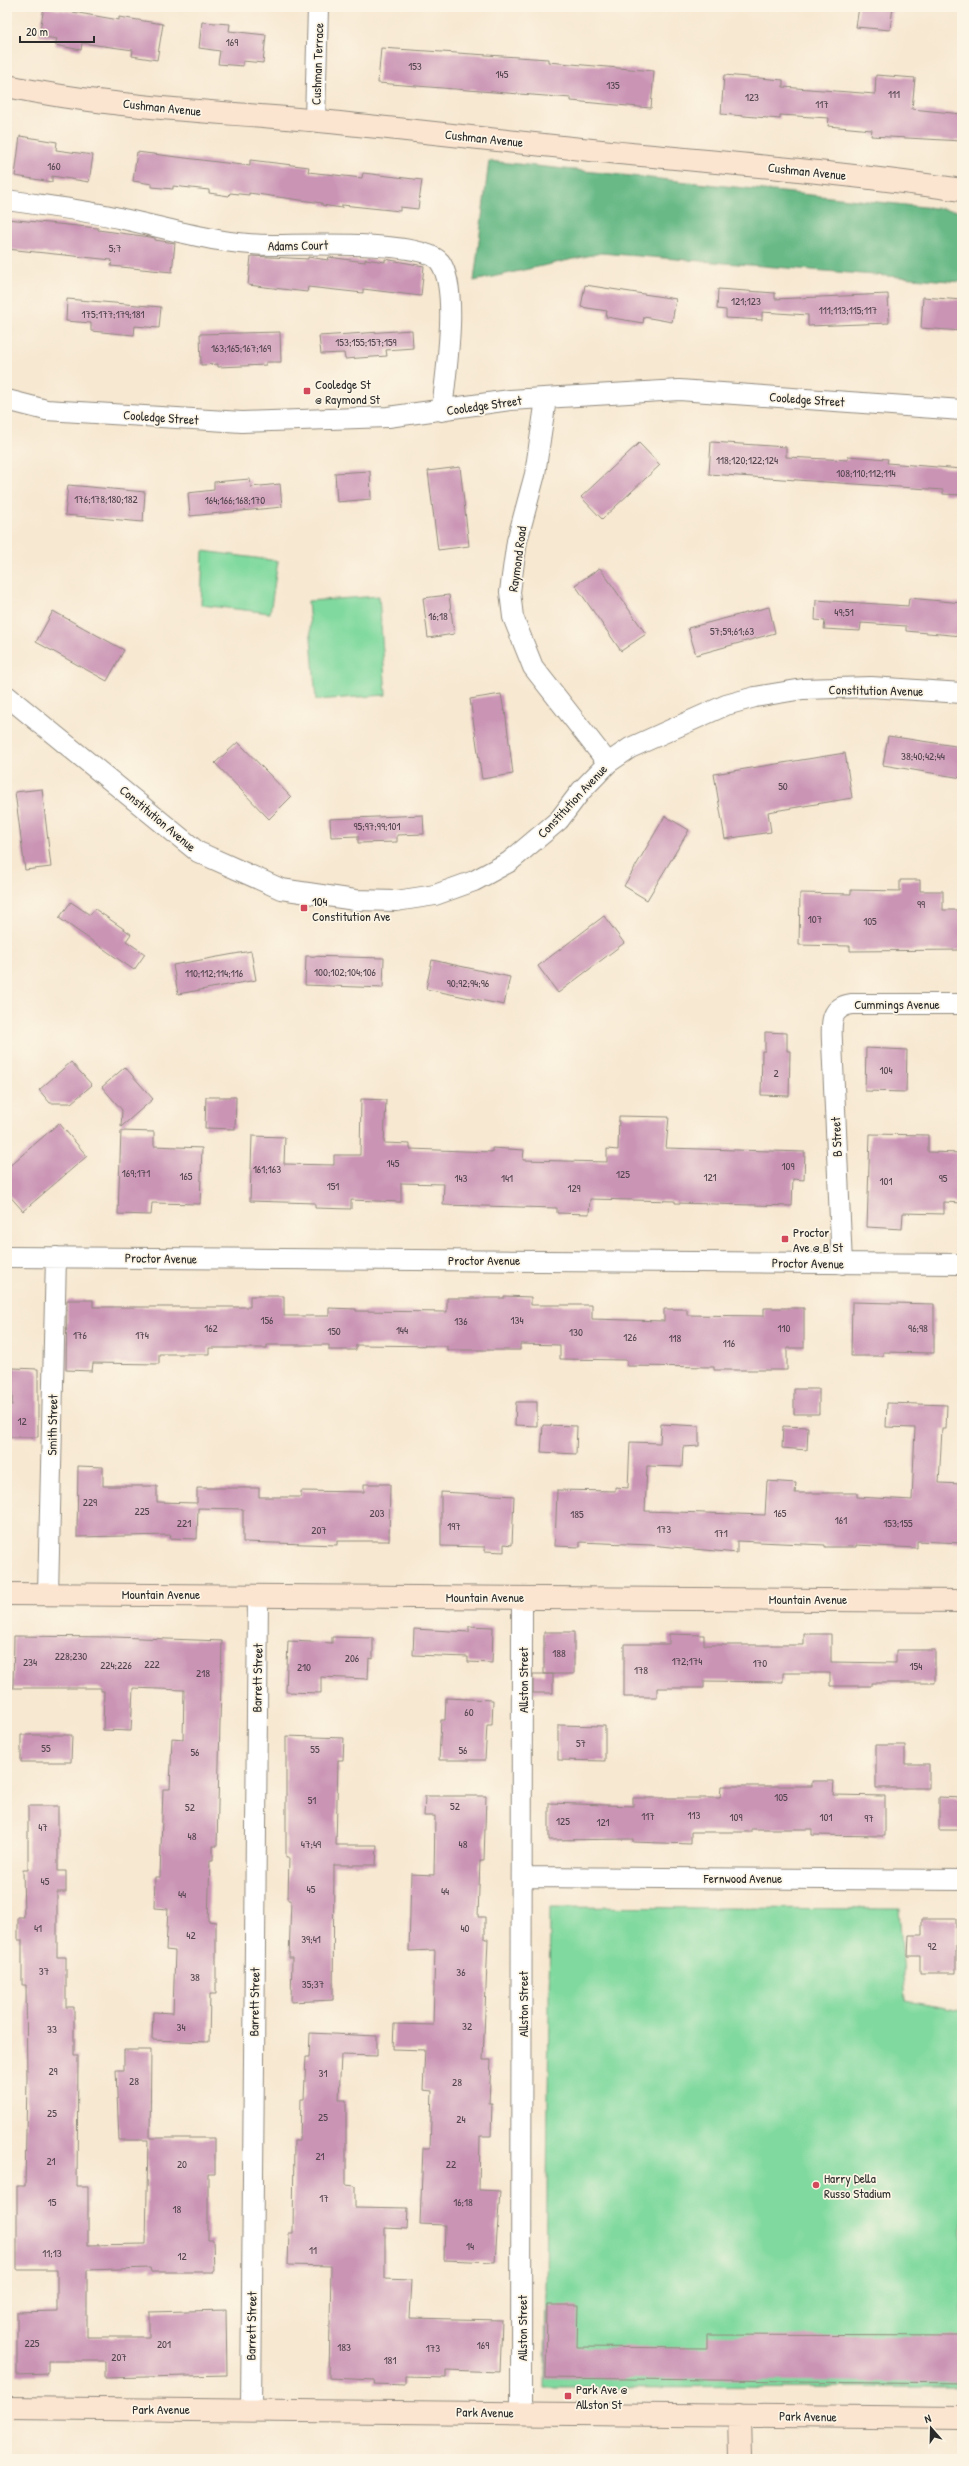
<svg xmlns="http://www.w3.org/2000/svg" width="969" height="2466" font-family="'Patrick Hand',sans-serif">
<rect width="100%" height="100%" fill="#fcf5e5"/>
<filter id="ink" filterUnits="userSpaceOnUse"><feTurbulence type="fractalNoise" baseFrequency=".025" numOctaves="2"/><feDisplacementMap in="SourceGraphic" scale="8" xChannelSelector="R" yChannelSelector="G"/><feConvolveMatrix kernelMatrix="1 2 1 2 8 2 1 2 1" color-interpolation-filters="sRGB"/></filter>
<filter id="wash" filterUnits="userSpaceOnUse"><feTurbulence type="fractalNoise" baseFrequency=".012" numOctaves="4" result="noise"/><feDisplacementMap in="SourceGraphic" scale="16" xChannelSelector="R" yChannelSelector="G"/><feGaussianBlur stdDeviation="0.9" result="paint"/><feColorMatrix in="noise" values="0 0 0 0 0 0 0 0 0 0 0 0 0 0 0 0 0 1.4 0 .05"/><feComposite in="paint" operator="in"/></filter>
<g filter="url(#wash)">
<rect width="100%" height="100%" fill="#f7e8d1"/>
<path fill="#80d99f" stroke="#568265" d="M203,551l75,10 -8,52 -69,-8z
M379,596l7,99 -70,5 -8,-99z
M550,1907l349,2 7,92 56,10v376l-417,1z"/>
<path fill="#68b986" stroke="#4a7258" d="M489,161l473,50v71l-361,-29 -127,28z"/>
<g id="blocks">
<path fill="#ca94b5" d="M44,7l75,13v-3l44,7 -6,36 -25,-4 1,-6 -51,-7 -1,7 -26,-5 2,-6 -18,-3z
M859,7h34l-3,23 -34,-3z
M202,22l28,2 -1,7 37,4 -3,28 -20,-2v5l-25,-2 2,-13 -21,-3z
M381,48l167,11v3l106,9 -3,37 -80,-7v-3l-193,-15z
M724,75l59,5v7l92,7 1,-19 39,3 -3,31 50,5v27l-91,-5 1,-6 -44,-4 1,-8 -49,-3v4l-59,-5z
M20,136l37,6 -1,8 37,5 -4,27 -37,-6v6l-37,-6z
M137,152l113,14v-6l59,7 -1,5 54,6 1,-5 59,7 -4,29 -18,-2v4l-58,-6v3l-20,-3v-2l-73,-10v2l-19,-2 -1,3 -20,-3v-3l-36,-4v3l-21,-2v-3l-19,-3z
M7,219l91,9v2l52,7 5,1v2l20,3 -3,29 -61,-6 1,-6 -105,-11z
M251,256l57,3v-2l20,3 1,-3 36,5v-3l20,3v-3l39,7 -3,30 -58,-7v4l-55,-6 -1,5 -59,-7z
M585,285l91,14 -4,23 -28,-5 -1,6 -37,-6 1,-6 -26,-4z
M718,289l57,4v6l113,-5 1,29 -81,3v-11l-46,-3v8l-36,-2v-8l-9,-1z
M923,297l39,3v31l-41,-3z
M67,299l94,8 -2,21 -24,-2 -1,9 -43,-4v-8l-25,-2z
M412,330l1,18 -27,2 1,6 -42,3 -1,-6 -23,1 -2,-18z
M280,332l1,30h-15v3l-48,2v-3l-17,1 -1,-31z
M711,442l75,5v10l62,3v-4l40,3 -1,4 75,6v26l-19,-1v-4l-234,-16z
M639,443l21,22 -58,54 -21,-22z
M460,467l9,79 -31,4 -10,-79z
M370,471l1,28 -34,3 -2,-29z
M250,479l1,8 29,-3 2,23 -92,9 -2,-23 26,-3v-8z
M68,485l77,7 -2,30 -78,-7z
M600,568l46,66 -25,17 -46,-66z
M449,595l5,39 -26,4 -5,-40z
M909,598l53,5v33l-56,-5v-5l-45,-3 -1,8 -36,-2 1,-8 -10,-1 1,-20 92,6z
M769,607l6,26 -79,22 -8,-27z
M53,611l71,39 -17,31 -71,-39z
M501,694l3,17 1,-1 8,64 -31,5 -12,-80z
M888,736l74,11v31l-79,-13z
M238,742l53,55 -22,22 -54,-56z
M845,753l7,45 -84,14 3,20 -46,7 -11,-65z
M42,789l9,78 -26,3 -10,-78z
M423,815l1,19 -27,1v7l-39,1v-7l-27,1 -1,-18z
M665,816l24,14 -42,70 -23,-14z
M900,880h20v11h23v19h19v40l-112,1v-5l-51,-1 1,-52 51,1v-4l49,1z
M71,902l19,13 5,-6 36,25 -5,7 19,13 -11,16 -75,-52z
M604,916l20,27 -66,50 -20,-27z
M251,951l5,29 -78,14 -5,-29z
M306,956l78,2 -1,30 -78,-3z
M432,960l78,17 -6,28 -78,-16z
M765,1032l22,1v18h3l-1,45 -28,-1 1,-44h3z
M866,1048l41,2 -1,42 -41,-1z
M71,1062l21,23 -21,18h-21l-11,-13z
M125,1067l28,32 -32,28 1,-17 -20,-23z
M206,1097h30l-1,32 -30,-1z
M361,1099l25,1 -2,43 26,1v5l82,3v-4l32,2 -1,10 84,2v-13l11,1 1,-34 50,1 -3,31 139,4 -1,28 -11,-1 -1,27 -117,-3v-2l-85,-2 -1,15 -32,-1v-5l-114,-3 1,-21 -43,-1v19l-50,-2v9l-36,-1v-5l-65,-2 2,-65 33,1 -1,27 50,1v-10h26z
M59,1123l28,33 -64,55 -16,-18v-25z
M121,1131l33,1v14l48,2 -2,56 -48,-1 -1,12 -33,-1z
M870,1134l58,1v17l34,1v50l-18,-1v12l-41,-1 -1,16 -35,-2z
M250,1296h34v20h45v-8l27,1v2l91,1v-14h57v-2l27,1v8h61v14l72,2v-12h23v6l77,1v-8h40v40h-17v22h-73v-3l-87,-1v-6l-67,-1v-14l-40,-1v6h-73v-4l-91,-1v5h-27v-5h-62v3h-58v6h-50v10l-66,-1 -1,8 -26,-1 1,-70h26v7h157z
M852,1302l82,2v49l-51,-1v4h-32z
M13,1368l25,1v68h-31v-32h5z
M794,1389h25v25h-25z
M516,1402h21v24l-22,-1z
M887,1403l60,2 -1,24h-4l-3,54 23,1v59l-45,-2v7l-61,-3v2h-31v-2l-88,-4v12l-87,-8 -70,-3v5l-25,-1 2,-56 58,1v-4l13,1 2,-46 30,1 1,-19 38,2v20l-16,1 -1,20 -35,-1 -2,45 120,4 2,-34 29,2 -1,10h62v4l55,3 3,-72 -29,-1z
M543,1425l34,1 -1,28 -35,-2z
M783,1426l25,1 -1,23 -25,-2z
M78,1466l25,1v19h54v16l40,1v-15h62v9h42v-6l63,1v-8h26l-1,57h-52v4l-94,-3v-33l-45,-1 -1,31 -27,-1 1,-3 -94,2z
M441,1492l73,4 -2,49 -8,-1v8l-19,-1v-4l-44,-1z
M469,1626l24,1 -1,36 -24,-1v-5l-55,-2 1,-26 55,3z
M544,1632h30v42h-30z
M669,1634l35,1v10h100v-11h27v28l65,1v-13h39v33h-64v3h-41v-13h-47v9l-79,-1v7h-47v9h-33v-53h45z
M14,1636l100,1 108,4 -5,205h-4v14h-3l-2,61 8,1v72h-6l-1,48 -57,-2 1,-28 20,1 2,-62 -9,-1 2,-41 -14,-1 1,-31h5l3,-88h7l2,-51 11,1 1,-49 -51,-2 -2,43 -28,-1 1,-39h-3v-3h-88z
M332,1637l41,1v21l-4,-1 -1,21 -47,-2v16l-35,-1 2,-51 44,2z
M533,1674h20v19h-20z
M446,1698l47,2 -1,25h-5l-2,35h-46l2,-40h4z
M558,1725l47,1v35l-47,-1z
M21,1735h51l-1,27h-50z
M286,1736l58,2 -1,22h-5l-2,85h41l-1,20h-42l-1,135 -42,2 1,-44h-3l2,-58h-3l1,-43h-3z
M876,1745h29v19h24v24h-53z
M812,1781h22l-1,14 52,1v40l-73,-1v-6h-61v3h-60v12l-58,-2v-3l-84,1v-37l84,3v-8h87l1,-12h91z
M425,1796h61l-2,64h-4l-2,57h7v22h3l-5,121h8l-2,43h3l-1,33h-11l-1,54 21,1 -5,71 -51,-2 1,-35 -25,-1 3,-76h7l2,-57 -9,-1 2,-40 -32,-1 1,-25 39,1 2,-75 -26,1 2,-77 23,1 1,-59h-11z
M939,1797l23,1v32h-23z
M28,1806h30v65h8v21h-9v65h9v50h8v48h4l-1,131h11v59l58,-1 2,-104h-29l-3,-70h8v-20h27l-1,88h65v36h-7v66h5l1,32h-63l-1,-4 -63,2v67h62v-25l77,-2 1,65 -122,3v-17h-57v13l-31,1v-63l40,-1v-41h-40v-84h8l2,-107 -1,-94h-4v-45h-4v-23h6l-1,-47h5z
M922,1919h34v54h-36v-17h-12l1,-21h13z
M310,2033l67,3v20l-36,-1 -2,45h7v85l9,1v21l53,1 -1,21 -22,-1v51l26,1 -2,38 93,2 -2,52 -54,-2v8l-41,-1v8l-31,-1 1,-4 -46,-2 2,-112 -43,-1 1,-32h4l1,-92h6l1,-42h3l2,-42h3z
M547,2305h31l-1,42 130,1v-13l255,1v47l-416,-5z"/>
</g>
</g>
<g filter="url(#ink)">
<use href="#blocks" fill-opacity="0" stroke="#918a7e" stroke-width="1"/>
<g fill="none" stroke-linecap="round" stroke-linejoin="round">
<g stroke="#918a7e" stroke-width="22">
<path id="street" d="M315,120l3,-113
M7,200c39,6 78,10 116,19 52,11 101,27 154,26 29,0 146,-5 163,17 20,28 5,115 2,149
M546,399l-11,75 -18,67 -4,28 -3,23 3,25 20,50 75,96
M7,400l39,10 196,12 146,-5 122,-17 169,-10 283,20
M7,696l191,156 83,37 74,11 41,1 39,-6 39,-14 35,-19 50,-42 22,-29 27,-28 22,-15 96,-43 29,-8 48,-8 68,-2 91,6
M7,1257l955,7
M842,1264l-10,-222c-1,-19 -2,-35 20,-38h110
M48,1594l8,-337
M524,1877l438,3
M251,2409l7,-814
M521,2412l1,-815"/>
</g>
<g stroke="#918a7e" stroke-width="24">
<path id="secondary" d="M7,86c102,22 208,25 312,35 104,10 208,23 312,33 110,10 221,20 331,36
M7,1594l955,7
M7,2408l955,10
M739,2415l1,44"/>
</g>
<use href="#street" stroke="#fff" stroke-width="20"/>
<use href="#secondary" stroke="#fce5d0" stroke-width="22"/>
</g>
</g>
<g fill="#d1495b" stroke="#fcf5e5" stroke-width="1.5">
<rect x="303" y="387" width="8" height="8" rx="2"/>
<rect x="300" y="904" width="8" height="8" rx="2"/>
<rect x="781" y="1235" width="8" height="8" rx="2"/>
<circle cx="816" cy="2185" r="4"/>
<rect x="564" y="2392" width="8" height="8" rx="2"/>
</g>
<g text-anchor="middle" stroke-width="3.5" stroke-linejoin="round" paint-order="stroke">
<g font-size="11" fill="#53454e">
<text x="232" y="46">169</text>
<text x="415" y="70">153</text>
<text x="502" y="78">145</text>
<text x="613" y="89">135</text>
<text x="894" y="98">111</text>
<text x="752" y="101">123</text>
<text x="822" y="108">117</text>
<text x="54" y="170">160</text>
<text x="115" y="252">5;7</text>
<text x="746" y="305">121;123</text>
<text x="848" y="314">111;113;115;117</text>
<text x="113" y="318">175;177;179;181</text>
<text x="366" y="346">153;155;157;159</text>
<text x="241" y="352">163;165;167;169</text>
<text x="747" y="464">118;120;122;124</text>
<text x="866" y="477">108;110;112;114</text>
<text x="106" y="503">176;178;180;182</text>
<text x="235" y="504">164;166;168;170</text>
<text x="844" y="616">49;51</text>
<text x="438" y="620">16;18</text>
<text x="732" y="635">57;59;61;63</text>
<text x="923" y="760">38;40;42;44</text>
<text x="783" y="790">50</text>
<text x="377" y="830">95;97;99;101</text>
<text x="921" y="908">99</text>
<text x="815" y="923">107</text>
<text x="870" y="925">105</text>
<text x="345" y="976">100;102;104;106</text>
<text x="214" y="977">110;112;114;116</text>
<text x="468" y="987">90;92;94;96</text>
<text x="886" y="1074">104</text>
<text x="776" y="1077">2</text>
<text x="393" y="1167">145</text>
<text x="788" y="1170">109</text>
<text x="267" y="1173">161;163</text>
<text x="136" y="1177">169;171</text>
<text x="623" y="1178">125</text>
<text x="186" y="1180">165</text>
<text x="710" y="1181">121</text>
<text x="461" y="1182">143</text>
<text x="507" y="1182">141</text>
<text x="943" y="1182">95</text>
<text x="886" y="1185">101</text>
<text x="333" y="1190">151</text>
<text x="574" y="1192">129</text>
<text x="267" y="1324">156</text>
<text x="517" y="1324">134</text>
<text x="461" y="1325">136</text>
<text x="211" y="1332">162</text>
<text x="784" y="1332">110</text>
<text x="918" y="1332">96;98</text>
<text x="402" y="1334">144</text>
<text x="334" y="1335">150</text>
<text x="576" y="1336">130</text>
<text x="80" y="1339">176</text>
<text x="142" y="1339">174</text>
<text x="630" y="1341">126</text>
<text x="675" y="1342">118</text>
<text x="729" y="1347">116</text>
<text x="22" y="1425">12</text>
<text x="90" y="1506">229</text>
<text x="142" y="1515">225</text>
<text x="377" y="1517">203</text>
<text x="780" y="1517">165</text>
<text x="577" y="1518">185</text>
<text x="841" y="1524">161</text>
<text x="184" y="1527">221</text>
<text x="898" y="1527">153;155</text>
<text x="454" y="1530">197</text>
<text x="664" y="1533">173</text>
<text x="319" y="1534">207</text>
<text x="721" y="1537">171</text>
<text x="559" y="1657">188</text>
<text x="71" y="1660">228;230</text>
<text x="352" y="1662">206</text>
<text x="687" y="1665">172;174</text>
<text x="30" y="1666">234</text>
<text x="760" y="1667">170</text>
<text x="152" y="1668">222</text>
<text x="116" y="1669">224;226</text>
<text x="916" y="1670">154</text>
<text x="304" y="1671">210</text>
<text x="641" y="1674">178</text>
<text x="203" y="1677">218</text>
<text x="469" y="1716">60</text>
<text x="581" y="1747">57</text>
<text x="46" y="1752">55</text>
<text x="315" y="1753">55</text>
<text x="463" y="1754">56</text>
<text x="195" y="1756">56</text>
<text x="781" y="1801">105</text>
<text x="312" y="1804">51</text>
<text x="455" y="1810">52</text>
<text x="190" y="1811">52</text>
<text x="694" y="1819">113</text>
<text x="648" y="1820">117</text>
<text x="736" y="1821">109</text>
<text x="826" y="1821">101</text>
<text x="869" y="1822">97</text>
<text x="563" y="1825">125</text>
<text x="603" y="1826">121</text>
<text x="43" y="1831">47</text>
<text x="192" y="1840">48</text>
<text x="311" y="1848">47;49</text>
<text x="463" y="1848">48</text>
<text x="45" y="1885">45</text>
<text x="311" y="1893">45</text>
<text x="445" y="1895">44</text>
<text x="182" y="1898">44</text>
<text x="38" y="1932">41</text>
<text x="465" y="1932">40</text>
<text x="191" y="1939">42</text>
<text x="311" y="1943">39;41</text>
<text x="932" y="1950">92</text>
<text x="44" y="1975">37</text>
<text x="461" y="1976">36</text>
<text x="195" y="1981">38</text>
<text x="313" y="1988">35;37</text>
<text x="467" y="2030">32</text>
<text x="181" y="2031">34</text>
<text x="52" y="2033">33</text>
<text x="53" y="2075">29</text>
<text x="323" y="2077">31</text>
<text x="134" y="2085">28</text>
<text x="457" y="2086">28</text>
<text x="52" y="2117">25</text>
<text x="323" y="2121">25</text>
<text x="461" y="2123">24</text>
<text x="320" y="2160">21</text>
<text x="51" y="2165">21</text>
<text x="182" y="2168">20</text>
<text x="451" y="2168">22</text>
<text x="324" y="2202">17</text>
<text x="52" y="2206">15</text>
<text x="463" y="2206">16;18</text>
<text x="177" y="2213">18</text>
<text x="470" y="2250">14</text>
<text x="313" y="2254">11</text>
<text x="52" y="2257">11;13</text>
<text x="182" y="2260">12</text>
<text x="32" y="2347">225</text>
<text x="164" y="2348">201</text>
<text x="483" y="2349">169</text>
<text x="344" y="2351">183</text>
<text x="433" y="2352">173</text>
<text x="119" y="2361">207</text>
<text x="390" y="2364">181</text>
</g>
<g font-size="13" fill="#2b2b2b" stroke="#fcf5e5">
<text transform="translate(317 64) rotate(-88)" y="5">Cushman Terrace</text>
<text transform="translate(162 107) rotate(6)" y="5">Cushman Avenue</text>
<text transform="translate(484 138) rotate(6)" y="5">Cushman Avenue</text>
<text transform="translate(807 171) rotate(6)" y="5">Cushman Avenue</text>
<text transform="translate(298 245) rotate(-1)" y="5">Adams Court</text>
<text transform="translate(807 399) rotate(4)" y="5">Cooledge Street</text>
<text transform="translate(484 405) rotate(-8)" y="5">Cooledge Street</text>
<text transform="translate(161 417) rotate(4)" y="5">Cooledge Street</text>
<text transform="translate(517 559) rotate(-82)" y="5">Raymond Road</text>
<text transform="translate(876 690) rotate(1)" y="5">Constitution Avenue</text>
<text transform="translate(572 801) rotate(-47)" y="5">Constitution Avenue</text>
<text transform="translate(158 818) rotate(40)" y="5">Constitution Avenue</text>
<text x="897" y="1009">Cummings Avenue</text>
<text transform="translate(836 1137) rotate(-93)" y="5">B Street</text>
<text transform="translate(161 1258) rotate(1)" y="5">Proctor Avenue</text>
<text x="484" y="1265">Proctor Avenue</text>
<text transform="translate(808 1263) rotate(1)" y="5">Proctor Avenue</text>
<text transform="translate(52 1425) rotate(-89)" y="5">Smith Street</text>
<text x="161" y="1599">Mountain Avenue</text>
<text x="485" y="1602">Mountain Avenue</text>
<text x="808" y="1604">Mountain Avenue</text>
<text transform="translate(257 1678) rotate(-89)" y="5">Barrett Street</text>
<text transform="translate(523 1680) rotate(-90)" y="5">Allston Street</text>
<text x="743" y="1883">Fernwood Avenue</text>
<text transform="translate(254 2002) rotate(-89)" y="5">Barrett Street</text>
<text transform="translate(523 2004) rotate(-90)" y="5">Allston Street</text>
<text transform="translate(251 2326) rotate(-89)" y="5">Barrett Street</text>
<text transform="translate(522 2328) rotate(-90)" y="5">Allston Street</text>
<text x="161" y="2414">Park Avenue</text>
<text transform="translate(485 2412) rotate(1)" y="5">Park Avenue</text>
<text transform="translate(808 2416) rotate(1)" y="5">Park Avenue</text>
</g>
<g font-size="13" fill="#2b2b2b" stroke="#fcf5e5" text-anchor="start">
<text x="315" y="389">Cooledge St<tspan x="315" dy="15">@ Raymond St</tspan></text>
<text x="312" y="906">104<tspan x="312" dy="15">Constitution Ave</tspan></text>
<text x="793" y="1237">Proctor<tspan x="793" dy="15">Ave @ B St</tspan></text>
<text x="824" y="2183">Harry Della<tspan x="824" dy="15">Russo Stadium</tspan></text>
<text x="576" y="2394">Park Ave @<tspan x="576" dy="15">Allston St</tspan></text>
</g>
</g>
<rect width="969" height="2466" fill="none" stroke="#fcf5e5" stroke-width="24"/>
<g transform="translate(931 2428) rotate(340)" stroke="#fcf5e5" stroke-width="3" paint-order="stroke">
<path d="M0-3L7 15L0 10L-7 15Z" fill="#2b2b2b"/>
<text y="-6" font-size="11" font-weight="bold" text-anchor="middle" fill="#2b2b2b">N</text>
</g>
<path d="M20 36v6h74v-6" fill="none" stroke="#2b2b2b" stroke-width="2"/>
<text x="26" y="36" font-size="12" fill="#2b2b2b" stroke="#fcf5e5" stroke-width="3" paint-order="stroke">20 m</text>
</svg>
